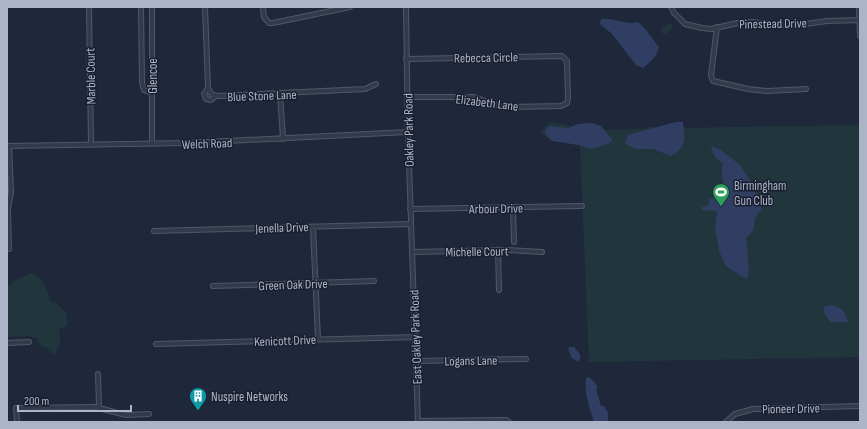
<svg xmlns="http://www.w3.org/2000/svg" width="867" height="429" font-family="'Sofia Sans Condensed',sans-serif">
<rect width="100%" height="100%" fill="#1f283b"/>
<path fill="#21363c" d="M670,23l3,5 -9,7 -4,-5z
M550,122l26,5 26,3 43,-1 6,-2 29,1 180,-3v232l-271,5 -9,-217 -34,-8 -5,-5z
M31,273c13,5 16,17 20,29l6,2 9,8 1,14 -8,3c2,8 1,20 -5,27l-7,-8 -6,-2 -4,-8 -8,-2 -22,1v-49l4,-5z"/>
<path fill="#2f3e62" d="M601,19h8l20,4 9,-1 8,8 13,17c-3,10 -8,15 -16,21l-7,-3 -24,-31 -12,-10z
M676,122h7c2,16 4,27 -13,34l-16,-7h-18l-11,-5 1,-4 2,-5z
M592,123l9,3 11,13v3l-20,7 -14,-4 -26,-4 -7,-8 2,-5 3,-2 18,2 10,-4z
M711,146c8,1 23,14 30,20 2,5 6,9 9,14 2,2 3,6 4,9 2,7 8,12 7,21 -9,7 -4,16 -10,23 -1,2 -3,3 -5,4l3,31 -2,11 -3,-1 -18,-12 -7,-15 -4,-24 2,-15c-5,-3 -11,0 -16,-3l1,-2 7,-2v-6c25,-4 8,-22 14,-36 -7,-4 -11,-10 -12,-17z
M829,305c11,1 17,6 19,17 -6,1 -11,-1 -17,1l-7,-10v-6z
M570,347h4l6,7v5l-2,3 -6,-4 -4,-9z
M588,377c5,3 8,5 10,11l-2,1 5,17h3l4,7v9h-15v-3c-4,-13 -9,-27 -7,-41z"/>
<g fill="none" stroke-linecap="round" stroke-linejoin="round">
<g stroke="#515769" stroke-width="6">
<path id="minor" d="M89,7l2,138
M141,7l1,76 2,7 8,3
M152,7v137
M205,7l3,81 4,7 8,1 145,-7 11,-5
M263,7l1,10 5,6h4l77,-16
M406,7l2,128 10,287
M671,7l3,6 11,11 17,4 9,1 27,-6 14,-1 40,4 35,-5 33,-1
M859,7l1,29
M717,27l-6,48 2,6 35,8 19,2 39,-2
M406,59l156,-3 5,5 1,38 -1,4 -6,3 -56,1c-11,-1 -21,-7 -32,-10h-66
M208,88l-4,6 2,5 5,1 5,-4
M280,94l3,45
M7,146l180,-3 220,-11
M9,146l2,46 -3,17 1,40
M513,208l1,34
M410,209l172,-3
M313,227l5,112
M154,231l257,-7
M498,250l1,40
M412,252l95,-2 35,2
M213,286l161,-5
M7,343l22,-1
M156,344l259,-7
M416,361l110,-2
M98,374l1,33
M418,421l88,-1 3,2
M17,422l-1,-14 79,-1 31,8 23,-1
M726,422l9,-8 18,-5 107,-3"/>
</g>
<use href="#minor" stroke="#333a4b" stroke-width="4"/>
</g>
<defs>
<g id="stadium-pin" transform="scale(0.9)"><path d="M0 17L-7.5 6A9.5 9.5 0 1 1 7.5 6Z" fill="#2e9e5b" stroke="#191f30"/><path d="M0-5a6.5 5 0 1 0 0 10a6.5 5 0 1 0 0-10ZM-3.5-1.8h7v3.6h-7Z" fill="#fff"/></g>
<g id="building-pin" transform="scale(0.9)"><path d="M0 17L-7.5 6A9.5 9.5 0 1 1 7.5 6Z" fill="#0f9aa8" stroke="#191f30"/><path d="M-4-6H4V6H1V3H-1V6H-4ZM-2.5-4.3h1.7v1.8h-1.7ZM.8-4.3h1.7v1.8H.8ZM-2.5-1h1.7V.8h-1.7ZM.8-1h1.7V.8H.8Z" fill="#fff"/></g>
</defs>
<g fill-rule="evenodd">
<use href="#stadium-pin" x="721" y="192"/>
<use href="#building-pin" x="198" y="396"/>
</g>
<g text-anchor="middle" stroke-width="3" stroke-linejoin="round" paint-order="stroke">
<g font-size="13" fill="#aeb4c7" stroke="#191f30">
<text transform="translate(773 23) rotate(-1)" y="5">Pinestead Drive</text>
<text transform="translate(486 57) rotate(-1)" y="5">Rebecca Circle</text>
<text transform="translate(90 76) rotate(-91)" y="5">Marble Court</text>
<text transform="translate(152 76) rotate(-90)" y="5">Glencoe</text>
<text transform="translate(262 95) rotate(-2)" y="5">Blue Stone Lane</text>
<text transform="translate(487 102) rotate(7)" y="5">Elizabeth Lane</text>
<text transform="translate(408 130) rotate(-91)" y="5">Oakley Park Road</text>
<text transform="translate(207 143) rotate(-2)" y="5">Welch Road</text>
<text transform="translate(496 208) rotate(-1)" y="5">Arbour Drive</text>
<text transform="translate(282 227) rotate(-2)" y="5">Jenella Drive</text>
<text transform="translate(477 251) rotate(-1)" y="5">Michelle Court</text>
<text transform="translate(293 284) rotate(-2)" y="5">Green Oak Drive</text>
<text transform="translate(415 337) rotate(-92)" y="5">East Oakley Park Road</text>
<text transform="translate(285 340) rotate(-2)" y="5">Kenicott Drive</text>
<text transform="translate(471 360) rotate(-1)" y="5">Logans Lane</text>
<text transform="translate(791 408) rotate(-1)" y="5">Pioneer Drive</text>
</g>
<g font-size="13" fill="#aeb4c7" stroke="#191f30" text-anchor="start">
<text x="734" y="190">Birmingham<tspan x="734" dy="15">Gun Club</tspan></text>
<text x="211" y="401">Nuspire Networks</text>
</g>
</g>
<rect width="867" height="429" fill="none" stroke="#aeb4c7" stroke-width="16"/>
<path d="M18 405v6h113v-6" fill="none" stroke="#aeb4c7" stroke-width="2"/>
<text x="24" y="405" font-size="12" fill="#aeb4c7" stroke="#191f30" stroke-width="3" paint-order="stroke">200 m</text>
</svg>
